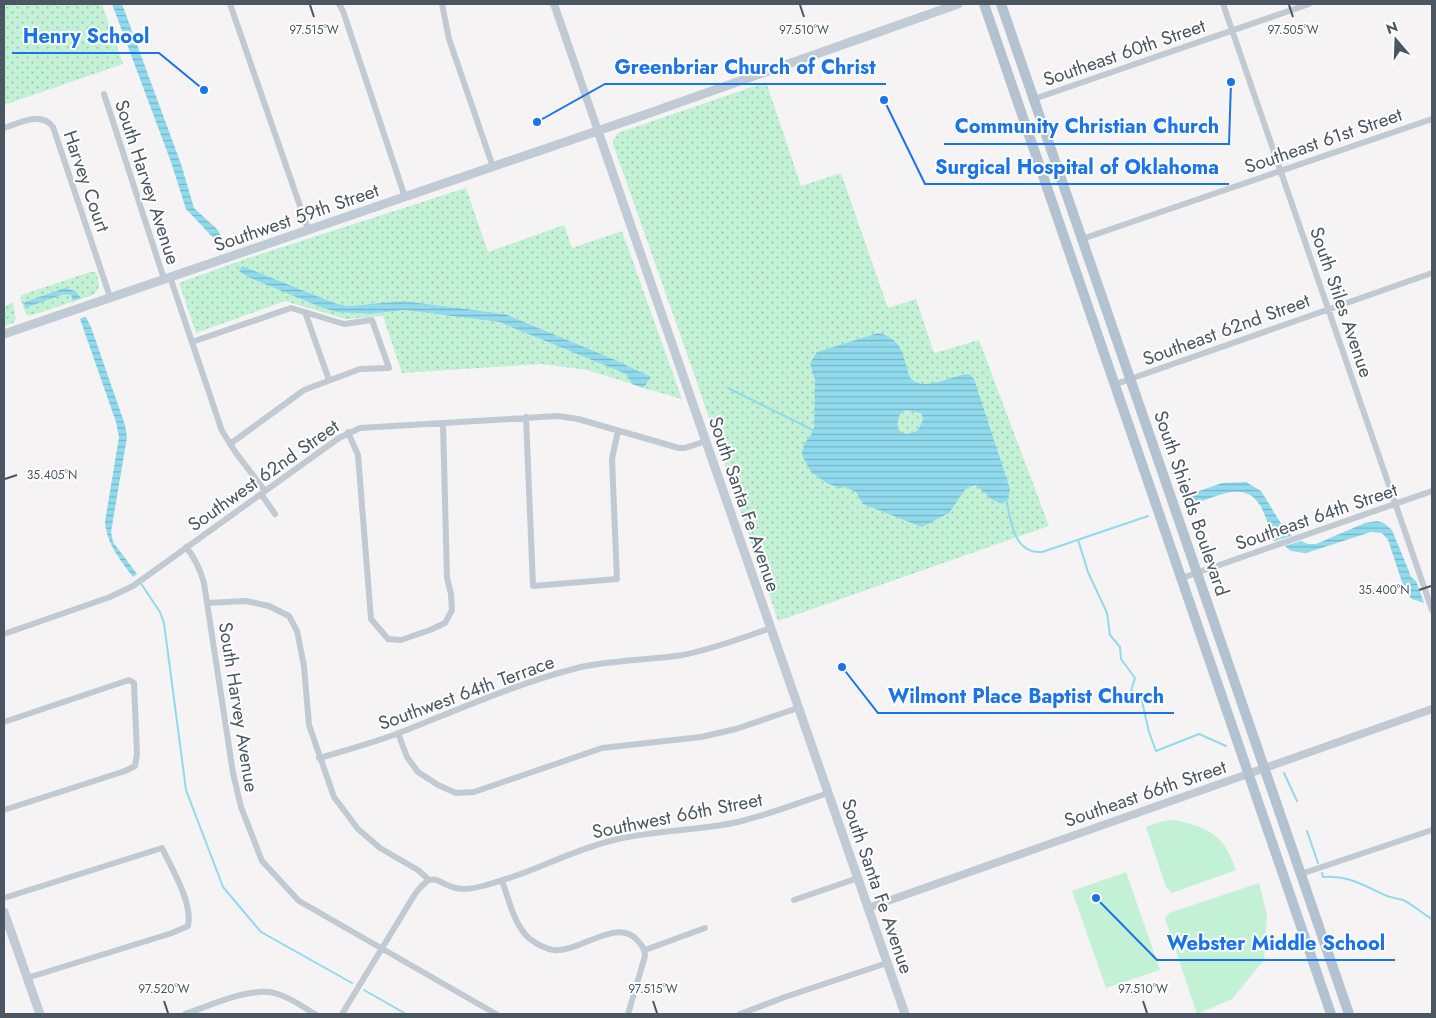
<svg xmlns="http://www.w3.org/2000/svg" width="1436" height="1018" font-family="Jost,sans-serif">
<defs>
<pattern id="grass-dots" width="8" height="8" patternUnits="userSpaceOnUse" patternTransform="scale(1.25)"><rect width="8" height="8" fill="#c3f1d5"/><path d="M2 2h.1M6 6h.1" fill="none" stroke="#a0c6b0" stroke-width="1.8" stroke-linecap="round"/></pattern>
<pattern id="water-rules" width="6" height="5" patternUnits="userSpaceOnUse" patternTransform="scale(1.25)"><rect width="6" height="5" fill="#90daee"/><path d="M0 2.5h6" fill="none" stroke="#78b4c4"/></pattern>
</defs>
<rect width="100%" height="100%" fill="#f5f3f3"/>
<path fill="url(#grass-dots)" d="M4,4h98l21,60 -119,41z
M766,82l35,104 40,-13 47,135 28,-9 18,54 45,-13 70,186 -271,95 -85,-250 -80,-227v-4l5,-7z
M466,188l22,64 76,-27 8,23 50,-17 60,168 -39,-11 7,-11 -37,-18 -108,-45 -101,-13 -55,5 -12,-2 -95,-38 110,47 18,1 34,-4 95,12 127,52 6,10 -45,-14 -46,-6 -139,9 -19,-57 -37,3 -61,-18 -89,32 -17,-50 66,-24z
M90,272h6c3,9 6,16 -3,23l-57,19 -8,2 -2,-2 -6,-16 1,-3z
M13,303l3,16 -3,4 -9,3v-20z"/>
<path fill="#c3f1d5" d="M1175,820c35,8 49,15 61,50l-64,23 -6,-6 -20,-60 17,-6z
M1126,872l34,98 -54,18 -34,-97z
M1259,883l8,32 -3,45 -32,39 -35,15 -32,-96 4,-5z"/>
<path fill="url(#water-rules)" fill-rule="evenodd" d="M112,4h10l59,160 13,44 24,22 6,13 -4,2 -34,-36 -15,-47z
M242,266l95,38 12,2 55,-5 101,13 108,45 38,18 -8,11 -11,-4 -6,-10 -127,-52 -95,-12 -34,4 -33,-2 -14,-4 -75,-31 -9,-6z
M65,288l10,3 6,7 -8,3 -2,-6 -7,-1 -39,14 -1,-4 1,-2z
M84,317h2l5,10 34,98 2,12 -16,95 2,10 24,32 -4,3c-13,-18 -26,-32 -28,-55l14,-85 -3,-15 -36,-103z
M878,333c25,5 25,24 32,45 16,15 40,-3 59,-4l5,5 36,110 -2,11 -8,3 -9,-4 -15,-14 -10,3 -17,25 -27,14 -59,-23 -7,-12 -11,-5 -6,1 -12,-5 -16,-11 -9,-17 2,-11 10,-13 1,-51 -5,-17 7,-11zM906,410l15,3 2,6c-1,3 -3,8 -5,11 -5,4 -15,6 -19,0 -3,-5 -1,-11 1,-16z
M1246,482l15,9 24,39 7,6 -18,5c-11,-31 -15,-59 -55,-46 -12,4 -22,7 -32,15l-5,-13 40,-14z
M1377,521l7,2 8,7 16,39 3,8 5,4 8,22 -12,-4 -6,-5 -18,-54 -6,-7 -11,-1 -65,21 -15,-2 -6,-5 16,-5 7,3h8l49,-21z"/>
<g fill="none" stroke-linecap="round" stroke-linejoin="round">
<path stroke="#90daee" stroke-width="2" d="M728,388l87,43
M1006,499c5,21 7,55 36,53l106,-36
M1078,540l10,32 19,41 3,22 10,12 1,12 14,19 -4,13 10,6 8,35 7,19 43,-17 27,12
M142,585l18,27 4,11 22,167 37,97 38,45 91,51
M1284,773l13,28
M1307,831l11,32
M1322,873l1,4c26,-2 39,8 62,18 5,3 13,3 18,5 9,4 20,14 29,19
M364,990l42,24"/>
<path stroke="#c1cad2" stroke-width="6" d="M230,4l78,225
M339,4l4,7 62,186
M442,4l7,35 44,128
M1223,4l209,606
M104,94l60,185
M1034,99l275,-95
M4,128c15,-5 38,-17 49,-1l57,170
M1082,239l350,-120
M170,277l52,154 14,22 29,38
M305,312l24,68
M192,342l99,-34 53,16 28,-4 17,48 -29,1 -56,21 -74,54
M1116,384l316,-111
M526,417l7,169 84,-7 -5,-120 6,-28
M348,432l10,23 13,164 17,20 13,1 29,-10 15,-7 7,-13 -1,-16 -4,-16 -4,-155
M261,494l14,20
M186,547c9,11 14,22 18,36l29,190 8,34 21,54 37,40 197,113
M1182,578l250,-87
M207,603l39,-2 23,5 20,10 8,15 7,35 5,59 25,72 24,32 22,19 38,22 10,9
M4,634l106,-37 23,-11 206,-148 21,-10 198,-12 20,3 101,29h6l21,-7
M4,722l125,-42 5,3 3,71 -2,12 -10,5 -121,39
M398,733l9,24 11,15 20,13 18,8 18,-1 128,-44 99,-11 35,-8 62,-21
M319,758c27,-8 54,-15 80,-25 61,-24 118,-50 182,-66 34,-7 68,-7 102,-12 30,-6 59,-17 88,-27
M1301,874l131,-44
M502,881c7,18 12,45 28,58 6,5 16,10 24,11 25,3 63,-33 83,-10 5,5 8,9 8,16l-17,58
M4,898l158,-50c10,21 31,55 26,78l-16,7 -145,45
M794,900l64,-22
M645,950l60,-22
M185,1014c25,-8 66,-29 93,-20 13,4 25,13 37,20
M342,1014l73,-120c22,-29 22,-6 48,-5 10,0 21,-3 30,-6 41,-11 79,-33 121,-43 41,-10 83,-9 124,-18 30,-7 60,-19 90,-29
M740,1014l45,-17 102,-34"/>
<path stroke="#c1cad2" stroke-width="8" d="M554,4l44,127
M868,908l564,-199"/>
<path stroke="#c1cbd6" stroke-width="9" d="M598,131l307,883
M4,334l640,-219 314,-111
M4,912l36,102"/>
<path stroke="#b3c2d1" stroke-width="10" d="M984,4l347,1010
M1001,4l348,1010"/>
</g>
<path fill="none" stroke="#4a5661" stroke-width="2" d="M310,5l4,12M800,5l4,12M1289,5l4,12M5,479l12,-4M1419,590l12,-4M164,1001l4,12M653,1001l4,12M1143,1001l4,12"/>
<g text-anchor="middle" stroke-width="4" stroke-linejoin="round" paint-order="stroke">
<g font-size="19" fill="#4a5661" stroke="#fff">
<text transform="translate(1124 52) rotate(-19)" y="7">Southeast 60th Street</text>
<text transform="translate(1323 140) rotate(-19)" y="7">Southeast 61st Street</text>
<text transform="translate(87 181) rotate(71)" y="7">Harvey Court</text>
<text transform="translate(148 182) rotate(72)" y="7">South Harvey Avenue</text>
<text transform="translate(296 217) rotate(-19)" y="7">Southwest 59th Street</text>
<text transform="translate(1342 302) rotate(71)" y="7">South Stiles Avenue</text>
<text transform="translate(1226 329) rotate(-20)" y="7">Southeast 62nd Street</text>
<text transform="translate(263 475) rotate(-35)" y="7">Southwest 62nd Street</text>
<text transform="translate(1192 503) rotate(71)" y="7">South Shields Boulevard</text>
<text transform="translate(745 504) rotate(71)" y="7">South Santa Fe Avenue</text>
<text transform="translate(1316 516) rotate(-19)" y="7">Southeast 64th Street</text>
<text transform="translate(466 692) rotate(-20)" y="7">Southwest 64th Terrace</text>
<text transform="translate(239 707) rotate(81)" y="7">South Harvey Avenue</text>
<text transform="translate(1145 793) rotate(-19)" y="7">Southeast 66th Street</text>
<text transform="translate(677 815) rotate(-11)" y="7">Southwest 66th Street</text>
<text transform="translate(878 886) rotate(71)" y="7">South Santa Fe Avenue</text>
</g>
</g>
<g font-size="12" text-anchor="middle" fill="#4a5661" stroke="#fff" stroke-width="4" stroke-linejoin="round" paint-order="stroke">
<text x="314" y="34">97.515°W</text>
<text x="804" y="34">97.510°W</text>
<text x="1293" y="34">97.505°W</text>
<text x="52" y="479">35.405°N</text>
<text x="1384" y="594">35.400°N</text>
<text x="164" y="993">97.520°W</text>
<text x="653" y="993">97.515°W</text>
<text x="1143" y="993">97.510°W</text>
</g>
<path fill="none" stroke="#1a73e8" stroke-width="2" d="M204 90L159 53H12M537 122L605 84H886M1231 82L1229 144H944M884 100L925 184H1229M842 667L878 713H1174M1096 898L1157 960H1395"/>
<g fill="#1a73e8" stroke="#fff" stroke-width="2">
<circle cx="204" cy="90" r="5"/>
<circle cx="537" cy="122" r="5"/>
<circle cx="1231" cy="82" r="5"/>
<circle cx="884" cy="100" r="5"/>
<circle cx="842" cy="667" r="5"/>
<circle cx="1096" cy="898" r="5"/>
</g>
<g font-size="20" text-anchor="middle" font-weight="bold" fill="#1a73e8" stroke="#fff" stroke-width="4" stroke-linejoin="round" paint-order="stroke">
<text x="86" y="43">Henry School</text>
<text x="745" y="74">Greenbriar Church of Christ</text>
<text x="1087" y="133">Community Christian Church</text>
<text x="1077" y="174">Surgical Hospital of Oklahoma</text>
<text x="1026" y="703">Wilmont Place Baptist Church</text>
<text x="1276" y="950">Webster Middle School</text>
</g>
<rect width="1436" height="1018" fill="none" stroke="#4a5661" stroke-width="10"/>
<g transform="translate(1396 40) rotate(341)" stroke="#ffffff" stroke-width="4" paint-order="stroke">
<path d="M0-4L9 19L0 12L-9 19Z" fill="#4a5661"/>
<text y="-8" font-size="14" font-weight="bold" text-anchor="middle" fill="#4a5661">N</text>
</g>
</svg>
